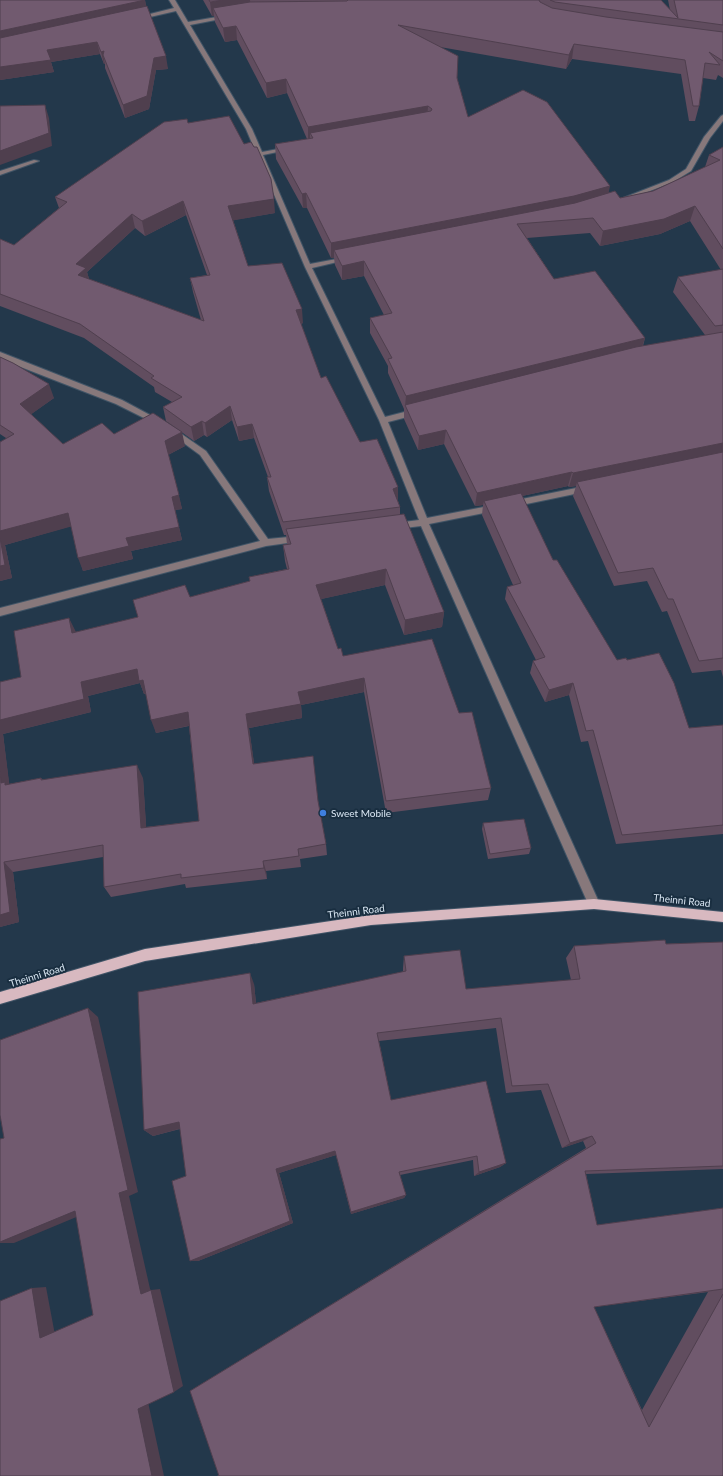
<svg xmlns="http://www.w3.org/2000/svg" width="723" height="1476" font-family="Lato,sans-serif">
<rect width="100%" height="100%" fill="#23384b"/>
<g fill="none" stroke-linecap="round" stroke-linejoin="round">
<g stroke="#405466" stroke-width="2">
<path id="minor" d="M169,0h6l13,22 40,-7 3,2 -41,8 62,104 10,23 27,-5 3,2 -29,6 47,109 37,-7 3,2 -38,9 73,149 31,-8 4,3 -1,2 -31,8 39,96 67,-13 4,3 -4,3 -65,13 169,376 2,4 -2,4 -4,1 -4,-1 -169,-382 -25,3 -4,-3 4,-3 23,-3 -40,-100 -74,-153 -59,-138 -70,-118 -39,9 -3,-2 40,-10z
M723,115v6l-13,17 -19,33 -18,11 -46,18h-4v-2l46,-18 17,-11 18,-32 17,-21z
M34,160l5,1 -39,14v-4z
M0,352l122,48 41,22 -4,3 -3,-1 -40,-20 -103,-40 -13,-7z
M173,428l33,23 62,88 31,-3 3,1 1,2 -1,2 -36,5 -266,70v-8l260,-67 -60,-86 -30,-22 -1,-2z
M586,486l3,1v4l-77,16 -4,-3 4,-3z"/>
</g>
<g stroke="#405466" stroke-width="2">
<path id="major" d="M594,899l129,13v10l-129,-13 -223,16 -226,36 -145,43v-12l145,-43 226,-34z"/>
</g>
<use href="#minor" fill="#87787b" fill-rule="evenodd"/>
<use href="#major" fill="#d8b9c0" fill-rule="evenodd"/>
</g>
<path fill="#614d5f" fill-rule="evenodd" d="M0,0h145l1,6 22,63 -12,1 -7,39 -24,9 -20,-50v-4h-1l-4,-10 -49,8 3,10 -54,8z
M203,0h458l9,10 -2,-10h55v78l-5,-3 -2,5 -13,-2 -4,28 -4,15h-6l-8,-47 -109,-15 -6,10 -126,-22 17,31 11,39 141,76 11,5 33,-7 52,-24 4,-12 14,-8v530l-2,-7 -29,3 -25,-62 -5,1 -15,-31 -33,5 -41,-90 3,-10 -7,1 -1,-1 -46,10 31,64 64,100h10l62,68 34,-3v109l-107,10 -28,-103 -7,1 -12,-47 -24,7 -15,-29 3,-12 3,-1 -31,-61 2,-12 6,-2 -31,-70 1,-10 -8,1 -31,-62 -26,6 -14,-31v-10l-16,-36v-7l-18,-33v-15l14,-3 -20,-39 -22,4 -7,-15 -1,-7h-3l-24,-50h-4l-27,-49 -1,-15 32,-5 -20,-46 -20,5 -30,-58 -12,2 -10,-20 -1,-6h-2zM690,221l31,49 -43,7 -5,15 32,43 -62,11 2,-8 -91,-59 -27,-41 63,-5 10,13 60,-12z
M188,123l87,90 -42,7 15,46 55,57 -2,1 20,54 39,64 38,59 2,6v8l44,97 -2,15 -38,8 -19,-50 -64,14 17,50 5,7 116,57 32,75 -3,12 -102,13 -22,-121 -63,13 1,13 -53,10 5,36 64,37 8,43 1,11 -27,4 1,8 -35,4 1,8 -81,9 -1,-4 -74,13 -7,-10 -1,-30 -90,15 6,50 -19,5v-245l21,-5 55,-45 62,-15 52,-20 60,-16 -1,-4 38,-8 -2,-8 -2,-16 4,-1 -1,-9h-2l-15,-44 -2,-14h1l-14,-39 -15,3 -7,-21 -25,17 -3,-2 -10,6 -28,-20 -3,-14 9,-5 -17,-10 -1,-5 -70,-49 -84,-32v-67l14,6 45,-37 -4,-11zM186,215l21,60 -17,3 3,14 8,28 -112,-41 -2,-7 48,-44 10,8zM140,683l4,11h2l10,39 33,-7 10,95 -53,6 -3,-49 -100,2 -2,-2 -32,6 -6,-50 88,-22 -3,-16z
M0,357l54,41 -23,16 32,30 51,-10 71,12 -17,9 14,54 -7,1 7,30 -51,11 2,8 -50,12 -12,-45 -66,19 7,33 -12,3 6,-143 -6,-4z
M483,823l48,25 -2,6 -41,5 -6,-30z
M723,942v227l-137,5 11,51 126,-17v268h-506l2,-1 -29,-84 8,-5 388,-238 -3,-7 -21,7 -21,-58 -35,3 -10,-65 -117,13 12,59 115,63 -6,4 -26,9 -1,-16 -73,15 6,20 -2,3 -53,16 -15,-59 -57,18 14,50 -95,38h-8l-4,-85 -6,-47 -27,7 -9,-6 110,-146 2,19 147,-31v-4l1,-12 62,33 105,-9 -5,-22 8,-12 92,-2zM708,1292l-66,118 -48,-103z"/>
<path fill="#4f3f4e" d="M145,0l2,12 -147,32v-13z
M223,0h27l1,10 -38,-2 1,8h-2l-2,-14z
M236,26l1,14 -12,2 -2,-14z
M97,42l3,12 -49,8 3,10 -54,8v-13l47,-17z
M574,44l-2,15 -6,10 3,-14z
M104,51l-1,4 2,9h-1l-3,-12z
M166,56l2,13 -12,1 -7,39 -24,9 -2,-13 31,-47z
M286,79l1,14 -20,5 -1,-15z
M45,105l4,13 3,28 -52,19v-14z
M428,106l-1,15 -114,17 -3,-5v9h-2v-15z
M610,186l-3,15 -273,49v8h-3v-15z
M306,193l1,15h-4l-1,-14z
M274,199l1,14 -45,8 -2,-15z
M183,201l3,14 -41,21 -3,-15z
M695,206l-5,15 -30,13 -60,12 3,-15z
M132,214l3,14 -48,44 3,10 -12,-7 -2,-11z
M364,261v15l-22,4v-14z
M302,309l1,14 -6,1 -1,-14z
M645,338l-5,15 -235,53 1,-10z
M49,384l5,14 -28,20 -6,-14z
M230,406l2,14 -25,17 -2,-14z
M202,421l2,14 -10,6 -3,-14z
M252,424l2,14 -15,3 -2,-14z
M446,430l-2,14 -26,6 1,-14z
M182,432l3,14 -17,9 -3,-14z
M723,443v13l-146,26 -1,4 -7,1 4,-14z
M572,472l-4,14 -83,18 -1,-3 -1,4 -8,1 2,-13z
M398,487v14l-5,-12z
M179,495l3,14 -7,1 7,30 -51,11 2,8 -50,12 -5,-13 48,-20 46,-41z
M68,513l5,13 -68,19 7,33 -12,3v-50z
M386,569l-1,16 -68,15 -1,-15z
M444,612l-2,15 -38,8 1,-15z
M69,618l7,14 -4,1z
M137,669l6,11 5,13 -4,1 -4,-11 -52,13 3,16 -88,22 7,55 -9,-6 -1,-12v-51l81,-38z
M364,678v14l-63,13 1,13 -53,10 7,48 -3,-12 -7,-50 52,-22z
M573,683l-4,12 -24,7 4,-12z
M188,712l4,13 -36,8 -5,-13z
M137,765l6,13 4,61 -6,-11z
M263,861l3,10 1,8 -3,-11z
M4,862l9,10 6,50 -19,5v-12z
M250,973l4,11 3,29 -4,-9z
M88,1008l10,9 40,175 -9,4 22,97 -10,1 -22,-101z
M179,1122l7,5 -33,9 -9,-6z
M592,1136l-9,5 -21,7 8,-5z
M335,1151l1,4 -57,18 14,50 -95,38h-8l86,-92z
M506,1163l-6,4 -26,9 5,-4z
M406,1195l-2,3 -53,16v-2z
M75,1211l11,2 -72,30h-14v-1z
M46,1287l9,48 -15,3 -8,-50z
M160,1289l23,97 -9,6 -23,-102z
M148,1402l16,74h-12l-14,-67z"/>
<path fill="#715a6f" stroke="#4f3f4e" fill-rule="evenodd" d="M0,0h145l-145,31z
M209,0h14l-13,2z
M348,0h191l1,2 12,6 54,9 117,15v29l-14,-9 11,13 -15,-2 -6,43h-6l-8,-46 -111,-16 -5,11 -171,-30 60,31 -1,22 11,39 55,-27 24,12 63,84 -36,10 -243,47 -25,-50 -4,1 -27,-50 38,-6 -3,-5 121,-22 1,-2 -4,-3 -120,21 -22,-48 -20,4 -30,-57 -13,2 -10,-20 37,-6 97,-1z
M550,0h111l17,18 -4,-18h49v25l-168,-23z
M147,6l19,50 -12,2 -7,38 -24,9 -20,-50 1,-4 -3,1 -4,-10 -50,8 4,10 -51,7v-29z
M45,105l4,28 -49,18v-45z
M229,116l15,28 7,-2 3,5h3l14,32 3,20 -46,7 20,60 34,-3 20,46 -6,1 25,68 5,-2 34,66 17,-3 21,48 -5,2 7,18 -117,15 -16,-45h4l-19,-53 -15,3 -7,-21 -25,17 -3,-2 -11,6 -28,-20 19,-10 -31,-19 3,-2 -74,-52 -80,-30v-55l14,6 53,-43 -12,-5 109,-75 23,-3 1,4zM183,201l27,74 -20,3 14,43 -126,-46 8,-7 -10,-4 56,-50 10,7z
M723,147v102l-28,-43 -31,13 -61,12 -10,-13 -76,6 37,55 41,-8 50,67 -239,58 -18,-37 4,-1 -22,-40 22,-5 -28,-52 -22,5 -8,-16 241,-47 40,-12 5,7 33,-7 67,-31 -11,-5z
M723,269v56l-8,1 -37,-49z
M723,332v111l-150,30 -1,-1 -95,21 -31,-63 -27,6 -14,-31 231,-58z
M0,357l13,6 36,21 -29,20 43,40 39,-21 12,11 39,-21 29,19 -17,9 14,54 -7,2 7,30 -53,11 3,8 -51,12 -10,-45 -68,18v-89l14,-8 -14,-9z
M723,452v206l-24,3 -26,-62h-5l-15,-31 -35,5 -41,-91z
M521,493l32,67h4l60,100 9,-2 1,2 32,-7 15,30 15,45 34,-3v100l-101,10 -29,-105 -7,1 -13,-48 -24,7 -16,-29 12,-4 -38,-70 14,-4 -37,-82z
M404,514l40,98 -39,8 -19,-51 -70,16 22,64 3,-1 2,8 89,-17 27,74 13,-1 19,76 -105,13 -22,-123 -66,14 3,12 -55,10 7,50 60,-8 5,45 8,43 -28,5 1,7 -36,5 1,7 -83,10v-4l-77,13 -1,-42 -99,17 6,50 -10,3v-144l1,12 4,-1v3l36,-7v2l96,-15 4,63 58,-7 -11,-109 -37,8 -8,-40 -4,1 -2,-12 -56,13 3,17 -84,21v-38l21,-5 -7,-46 55,-13 3,15 66,-16 -5,-17 52,-15 5,12 60,-16 -1,-4 40,-8 -6,-24 8,-1 -5,-15z
M0,538l5,27 -5,1z
M524,819l7,29 -41,6 -7,-31z
M665,940l1,4 57,-2v224l-138,5 12,54 126,-17v81l-129,18 55,120 74,-133v182h-504l-29,-85 406,-248 -4,-7 -22,7 -22,-59 -36,2 -11,-68 -124,15 14,67 95,-19 20,82 -27,9 -2,-16 -78,16 7,23 -55,17 -16,-61 -59,18 14,52 -100,40 -18,-80 14,-5 -7,-54 -35,8 -6,-138 112,-19 3,31 153,-33 -2,-15 56,-6 6,39 114,-10 -6,-33z
M88,1008l40,182 -9,3 22,101 10,-4 23,102 -36,17 14,67h-152v-175l32,-13 8,50 53,-23 -18,-104 -75,31v-103l4,-1 -4,-23v-75z"/>
<circle fill="#3f7fe0" stroke="#192e40" stroke-width="1.5" cx="323" cy="813" r="4"/>
<g text-anchor="middle" stroke-width="4" stroke-linejoin="round" paint-order="stroke">
<g font-size="10" fill="#dae7f3" stroke="#192e40" text-anchor="start">
<text x="331" y="817">Sweet Mobile</text>
</g>
<g font-size="10" fill="#dae7f3" stroke="#192e40">
<text transform="translate(682 900) rotate(6)" y="4">Theinni Road</text>
<text transform="translate(356 911) rotate(-7)" y="4">Theinni Road</text>
<text transform="translate(37 975) rotate(-17)" y="4">Theinni Road</text>
</g>
</g>
</svg>
